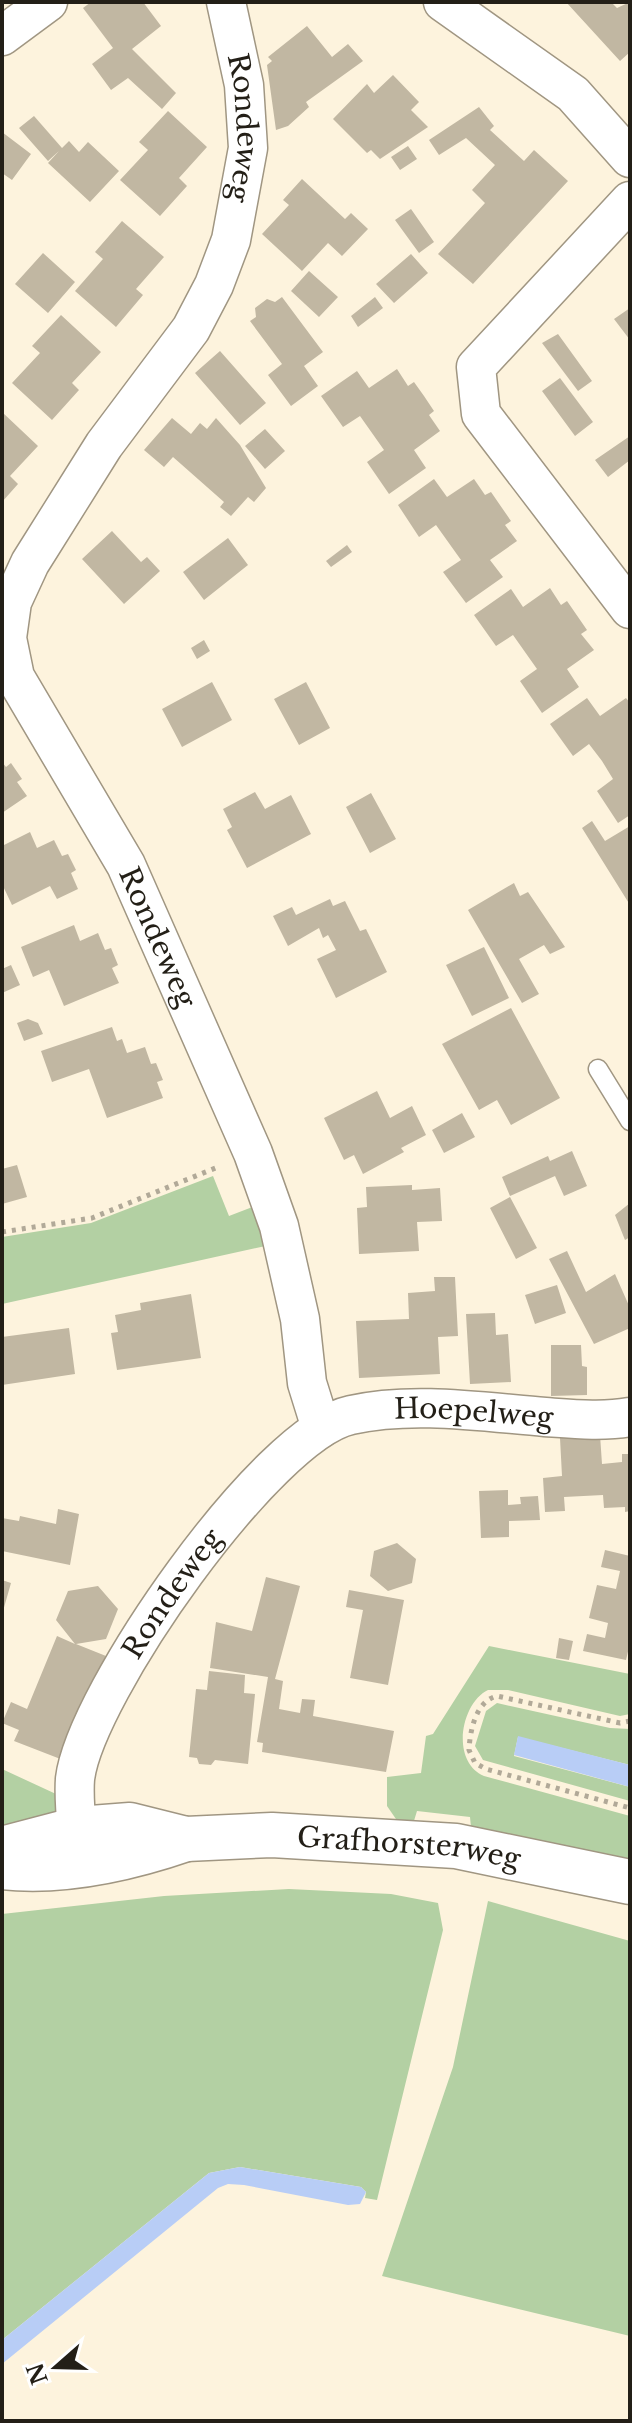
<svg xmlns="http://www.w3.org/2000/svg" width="632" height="2423" font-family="'Libre Baskerville',serif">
<rect width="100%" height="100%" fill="#fdf3dd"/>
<path fill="#b3d0a3" d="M213,1176l16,40 26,-10 15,39 -268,59v-67l89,-14z
M489,1646l141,28v40l-10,2 -112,-26h-20c-27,13 -38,71 -4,86l146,40v47l-159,-36 -1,-10 -53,-6 -4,13 -15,-2 -11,-16v-29l34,-4 5,-37 7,-2z
M497,1703l113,25 20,1v36l-112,-28 -4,19 116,31v14l-147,-41 -8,-14 11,-35z
M2,1769l54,25 9,15 -63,26z
M289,1889l102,5 47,9 5,27 -66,270 -12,-2 1,-6 -5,-5 -121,-20 -31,6 -207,167v-426l162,-18z
M488,1901l142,40v395l-248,-60 71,-209z"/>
<path fill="#b8cdf6" d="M518,1736l112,29v22l-116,-32z
M240,2167l121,20 5,5 -6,12 -12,1 -104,-20 -16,-1 -10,4 -216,176v-24l207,-167z"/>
<path fill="#c1b7a2" d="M91,2h52l18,24 -29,23 44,44 -14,16 -34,-31 -17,12 -19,-26 21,-16 -30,-40z
M566,2h45l6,6 13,-6v50l-10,9z
M307,26l25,31 16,-13 15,17 -57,41 3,5 -21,19 -12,4 -9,-65 5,-4 -4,-4z
M393,75l26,27 -8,8 17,17 -48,32 -9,-9 -4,3 -34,-34 34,-35 7,9z
M479,107l15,19 -4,4 34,31 10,-11 34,31 -95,103 -35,-30 47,-51 -13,-13 23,-25 -29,-27 -27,17 -10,-15z
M168,111l39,36 -28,31 8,8 -27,30 -40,-36 28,-30 -9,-8z
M34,116l28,32 7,-7 10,11 9,-10 31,29 -29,31 -42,-39 11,-12 -11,10 -29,-33z
M2,132l29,22 -19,26 -10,-7z
M408,146l9,13 -17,11 -9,-13z
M302,179l43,40 6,-6 17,16 -26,27 -14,-13 -26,28 -40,-37 27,-29 -6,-5z
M411,209l23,33 -15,11 -24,-33z
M122,221l42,36 -28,32 7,6 -27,32 -41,-36 28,-32 -8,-7z
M43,253l32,29 -27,31 -33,-29z
M411,254l17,19 -34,30 -18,-19z
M309,271l29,26 -19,20 -28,-26z
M282,297l41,55 -19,14 14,20 -27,20 -23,-31 14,-11 -32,-43 6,-4 -1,-9 12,-9 8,3z
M375,297l8,11 -25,19 -7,-11z
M630,308v32l-16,-21z
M61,315l40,37 -29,31 7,7 -27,30 -40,-37 28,-30 -8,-7z
M558,334l34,47 -14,10 -36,-48z
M220,351l46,52 -26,22 -45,-52z
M397,369l11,17 6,-4 10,14 10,15 -5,4 11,16 -26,19 12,18 -37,26 -22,-32 17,-12 -24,-34 -17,11 -22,-31 36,-25 12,17z
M560,378l33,44 -18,14 -33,-45z
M2,412l36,34 -28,30 8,8 -16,18z
M172,418l19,16 9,-11 7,6 9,-11 24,27 26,43 -12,14 -6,-5 -17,19 -11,-9 4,-5 -51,-45 -9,10 -20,-17z
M265,429l20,22 -20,18 -20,-23z
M630,436v24l-22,17 -13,-17z
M434,479l13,18 27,-18 11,16 6,-3 20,29 -6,4 12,16 -27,19 13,17 -37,26 -23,-31 18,-12 -25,-35 -17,12 -21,-32z
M112,531l29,31 6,-5 13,14 -36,33 -42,-45z
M228,538l20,27 -44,35 -21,-28z
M347,545l5,7 -21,15 -5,-6z
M550,588l11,17 6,-4 20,29 -6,4 13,16 -27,19 12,18 -37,26 -22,-32 17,-12 -24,-34 -17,11 -22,-31 37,-26 12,18z
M204,640l6,11 -13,8 -6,-11z
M212,682l20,38 -50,27 -20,-38z
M306,682l24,46 -31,17 -25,-46z
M587,698l13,18 26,-18 4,5v112l-12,8 -21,-32 16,-12 -11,-18 -13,-17 -16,12 -23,-32z
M2,762l4,5 5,-4 11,16 -5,3 10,14 -25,17z
M255,792l10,17 26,-14 20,39 -64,34 -20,-38 5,-3 -9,-18z
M371,793l25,46 -26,14 -24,-46z
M592,821l13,20 25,-15v79l-48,-77z
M30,832l7,16 17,-8 8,16 6,-2 8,16 -5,3 7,16 -21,10 -7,-13 -38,19 -10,-21v-38z
M514,883l6,13 8,-4 37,55 -15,7 -6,-9 -25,14 20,35 -17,9 -54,-93z
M330,899l3,7 12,-5 15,30 6,-2 21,43 -51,26 -19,-39 19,-9 -8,-15 -5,3 -4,-10 -31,18 -15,-30 19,-9 4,8z
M74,925l6,16 18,-8 7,17 6,-2 7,17 -6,3 7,15 -55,23 -15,-36 -16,7 -12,-30z
M484,947l25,51 -37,18 -26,-51z
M11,965l9,20 -18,8v-24z
M511,1008l49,90 -49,27 -14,-25 -18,10 -37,-66z
M28,1019l10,4 5,11 -19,7 -7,-18z
M112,1027l5,14 5,-2 5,14 18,-6 6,17 5,-1 7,17 -6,2 6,16 -56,20 -18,-49 -37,13 -11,-31z
M377,1091l13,27 22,-12 14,29 -25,13 3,4 -41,22 -9,-19 -10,5 -20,-42z
M462,1113l13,24 -31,16 -12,-23z
M572,1151l15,35 -23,10 -9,-20 -45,20 -8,-19 46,-21 2,5z
M17,1165l10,32 -25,7v-35z
M412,1185v5l28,-2 2,33 -25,1 2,29 -60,3 -2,-46 10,-1 -1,-20z
M510,1197l27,51 -21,11 -26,-51z
M630,1203v34l-5,3 -10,-25z
M567,1251l19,41 29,-18 15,34v20l-36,16 -45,-85z
M434,1277h21l3,59 -20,1 2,37 -81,4 -3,-57 53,-2 -1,-26 27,-2z
M557,1285l9,28 -31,11 -10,-29z
M191,1294l10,64 -84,12 -6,-37 7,-1 -3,-17 26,-5 -1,-7z
M495,1313l1,22 12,-1 3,48 -41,2 -4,-70z
M69,1328l6,46 -73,11v-48z
M551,1345h30l1,21 5,1v28l-36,1z
M600,1435l2,29 20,-2v-8h8v57l-5,1v-5l-21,1 -1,-13 -39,2 1,14 -20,1 -2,-34 19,-2 -2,-38z
M508,1490v15l13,-1 -1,-7 18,-1 2,24 -31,1v16l-28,1 -2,-47z
M58,1509l21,5 -9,51 -68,-14v-33l17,3 1,-5 36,8z
M397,1543l19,16 -4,24 -24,8 -18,-15 4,-25z
M605,1550l25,6v87l-4,17 -43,-9 4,-17 18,4 3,-15 -19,-5 8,-33 19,4 4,-18 -19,-4z
M266,1577l34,9 -25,93 8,2 -4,28 21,4 2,-14 13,1 -2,16 81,15 -8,41 -124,-20 1,-9 -6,-1 11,-65 -58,-9 6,-46 36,9z
M2,1580l9,3 -8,28h-1z
M98,1586l20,23 -12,30 -30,5 30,12 -43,104 -49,-19 5,-11 -17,-7 9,-21 16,7 30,-73 18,8 -19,-24 12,-29z
M349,1590l55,10 -16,85 -38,-7 13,-68 -17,-3z
M559,1638l14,3 -4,19 -13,-2z
M209,1671l36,4 -1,18 11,1 -7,70 -33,-4 -4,5 -12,-1 -2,-6 -8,-1 7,-68 11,1z"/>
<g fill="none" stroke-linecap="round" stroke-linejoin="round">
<g stroke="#a09682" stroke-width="21">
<path id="service" d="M598,1069l32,52"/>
</g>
<g stroke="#a09682" stroke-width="41">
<g id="minor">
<path id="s1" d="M226,2l18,83 4,63 -17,92 -17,45 -23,44 -87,116 -74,118 -18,39 -5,36 8,39 111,188 127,288 26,73 21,93 7,64 14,45"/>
<path d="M443,2l130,92 57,64"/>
<path d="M2,36l46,-34"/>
<path d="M630,201l-154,166 5,47 149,195"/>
<path id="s2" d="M79,1858c-1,-25 -6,-54 -4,-79 10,-85 192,-346 276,-364 62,-14 132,-3 194,2 28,2 58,5 85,0"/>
</g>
</g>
<g stroke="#a09682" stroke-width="47">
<g id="secondary">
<path id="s3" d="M2,1849l76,-20 52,-4 56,14 86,-4 184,11 174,36"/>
<path d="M2,1867c62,7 126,-8 184,-28"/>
</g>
</g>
<path stroke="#b1a998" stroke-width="5" stroke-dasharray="4 6" stroke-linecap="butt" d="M2,1232l90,-14 126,-51
M630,1721l-10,2 -123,-27c-21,5 -27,34 -28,54l6,13 11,6 144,39"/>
<use href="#service" stroke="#fff" stroke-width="18"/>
<use href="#minor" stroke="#fff" stroke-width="38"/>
<use href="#secondary" stroke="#fff" stroke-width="44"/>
</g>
<g text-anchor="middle" stroke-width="6" stroke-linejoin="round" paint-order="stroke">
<g font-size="28" fill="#231f17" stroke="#fff">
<text dy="10" stroke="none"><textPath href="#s1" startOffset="128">Rondeweg</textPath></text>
<text dy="10" stroke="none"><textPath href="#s1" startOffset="1040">Rondeweg</textPath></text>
<text dy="10" stroke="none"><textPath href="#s2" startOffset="670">Hoepelweg</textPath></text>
<text dy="10" stroke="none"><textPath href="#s2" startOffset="290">Rondeweg</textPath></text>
<text dy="10" stroke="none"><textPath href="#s3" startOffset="412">Grafhorsterweg</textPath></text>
</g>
</g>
<rect width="632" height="2423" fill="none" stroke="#231f17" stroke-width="8"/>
<g transform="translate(56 2367) rotate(250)" stroke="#ffffff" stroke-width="6" paint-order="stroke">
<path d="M0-6L14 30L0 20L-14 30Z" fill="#231f17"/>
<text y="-12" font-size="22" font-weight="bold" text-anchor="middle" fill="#231f17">N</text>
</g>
</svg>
